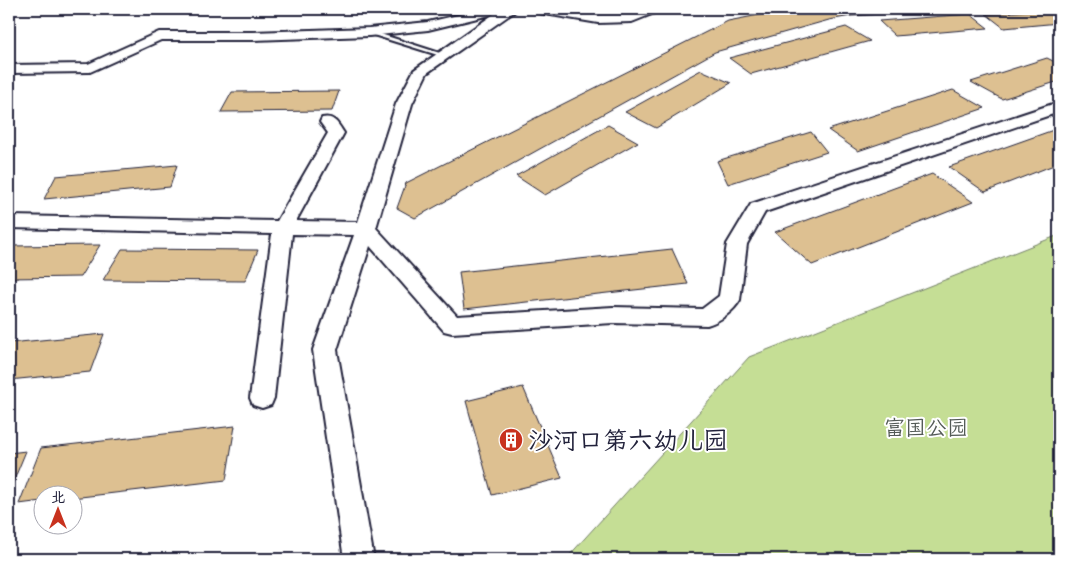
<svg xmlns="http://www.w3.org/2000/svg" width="1068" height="568" font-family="'Indie Flower','LXGW WenKai TC',sans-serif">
<rect width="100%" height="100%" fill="#fff"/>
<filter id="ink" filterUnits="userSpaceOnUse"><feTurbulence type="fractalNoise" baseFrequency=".02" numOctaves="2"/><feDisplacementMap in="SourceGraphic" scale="10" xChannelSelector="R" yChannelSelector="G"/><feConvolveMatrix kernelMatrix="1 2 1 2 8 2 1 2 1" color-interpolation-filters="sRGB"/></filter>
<g filter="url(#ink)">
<path fill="#c5de95" stroke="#748068" d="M1059,235v324h-493l183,-202z"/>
<path fill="#ddc091" stroke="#22223b" d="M790,9h169l-108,7 -22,4 -114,32 -300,166 -18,-10 9,-25 322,-162z
M1059,9v14l-55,5 -18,-14z
M970,14l18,14 -93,8 -16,-15z
M846,27l24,14 -119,33 -22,-16z
M1047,58l12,6v17l-57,18 -31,-17z
M701,70l30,13 -75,45 -31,-16z
M953,90l32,18 -127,43 -30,-21z
M339,91l-7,20 -111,1 11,-20z
M608,125l30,17 -93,53 -29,-19z
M1059,128v35l-74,29 -36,-25z
M811,132l16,20 -99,32 -11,-23z
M177,165l-7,22 -126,12 12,-23z
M932,174l41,28 -161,63 -37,-33z
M100,245l-20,32 -71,1v-32z
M122,249l136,1 -13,31 -142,-1z
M672,249l16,35 -224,25 -5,-37z
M104,334l-14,38 -81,8v-37z
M523,387l39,91 -70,17 -26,-94z
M235,426l-9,54 -154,18v-2h-30v5l-23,3 22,-56z
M26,451l-17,41v-39z"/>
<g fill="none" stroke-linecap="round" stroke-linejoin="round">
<g stroke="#22223b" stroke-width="4">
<path id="lane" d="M367,31h4l75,24 -5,1 -74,-23z"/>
</g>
<g stroke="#22223b" stroke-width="4">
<path id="street" d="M484,9h34l-91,64 -15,31 -36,124 81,88 156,-9 89,2 17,-13 8,-52 24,-40 308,-102v10l-294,100 -18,32 -7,56c-6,11 -21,22 -33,25l-94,-2 -161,10 -8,-2 -74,-85 -33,104 37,209h-30l-31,-209 41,-115 -62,-1 -18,164 -3,7 -9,3 -9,-3 -3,-7 22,-164 -263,-6v-12l268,5 51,-88 -8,-11 2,-4c12,-3 16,6 22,15l-48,88 62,1 38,-118 18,-34 80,-56 -66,16 -59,6 -116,4h-92l-71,32 -81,1v-8l79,-1 71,-32h94l116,-4 59,-6z
M532,9h29l37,6 32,-1 12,-5h17l-2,3 -25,10 -34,1 -59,-10z"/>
</g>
<use href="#lane" fill="#fff" fill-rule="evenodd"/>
<use href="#street" fill="#fff" fill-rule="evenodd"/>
</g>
</g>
<defs>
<g id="building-disc" transform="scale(1.25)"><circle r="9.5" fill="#c8321e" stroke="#fff"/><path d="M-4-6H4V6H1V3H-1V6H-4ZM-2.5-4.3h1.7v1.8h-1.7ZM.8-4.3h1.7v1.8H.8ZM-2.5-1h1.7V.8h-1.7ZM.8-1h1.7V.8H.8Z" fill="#fff"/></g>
</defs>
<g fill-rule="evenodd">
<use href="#building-disc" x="511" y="440"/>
</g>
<g text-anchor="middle" stroke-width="4" stroke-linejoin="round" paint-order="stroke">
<g font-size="21" fill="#535a56" stroke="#fff">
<text x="926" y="435">富国公园</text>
</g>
<g font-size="25" fill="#22223b" stroke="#fff" text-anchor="start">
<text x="528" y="449">沙河口第六幼儿园</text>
</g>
</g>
<rect width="1068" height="568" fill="none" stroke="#fff" stroke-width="30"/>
<rect x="15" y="15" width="1038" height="538" fill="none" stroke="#22223b" stroke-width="2" filter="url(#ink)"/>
<g transform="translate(58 510)"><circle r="24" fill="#ffffff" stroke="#a7a7b1"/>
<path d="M0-4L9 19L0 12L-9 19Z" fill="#c8321e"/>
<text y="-8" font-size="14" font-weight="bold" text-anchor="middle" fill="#22223b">北</text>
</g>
</svg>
